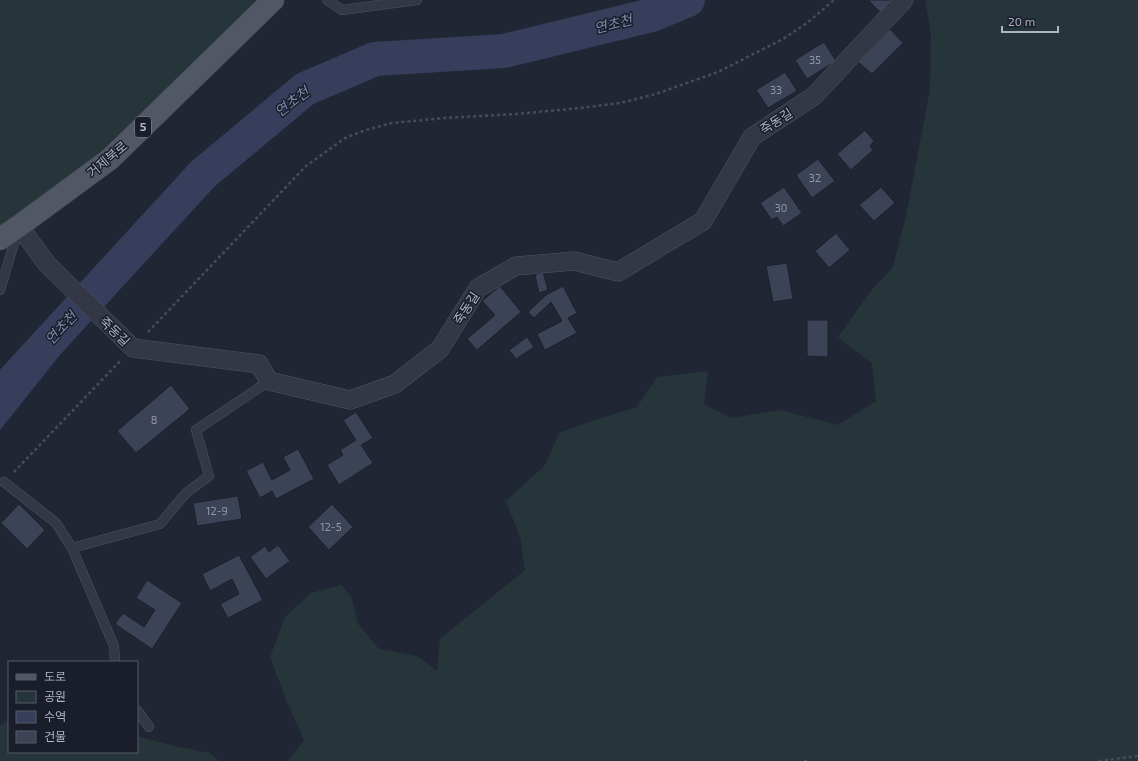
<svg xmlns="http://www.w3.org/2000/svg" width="1138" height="761" font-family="'Exo 2','Noto Sans KR',sans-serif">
<rect width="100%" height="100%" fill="#212635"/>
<path fill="#26353a" d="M0,0h270l-15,17 -255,225z
M925,0h213v761h-850l16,-21 -17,-38 -17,-45 15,-40 26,-24 30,-8 10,11 7,28 21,25 38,7 20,15 3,-32 85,-69 -5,-33 -14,-36 39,-36 14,-32 36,-13 42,-13 20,-30 51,-6 -4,33 27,14 49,-8 58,15 38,-24 -4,-37 -34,-27 33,-46 22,-24 13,-51 24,-126 1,-56z
M9,721v31h128v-16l37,10 36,7 9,8h-219v-36z"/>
<path fill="#363e5c" d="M86,286l17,15 -103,129v-59z"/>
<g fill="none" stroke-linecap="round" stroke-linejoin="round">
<path stroke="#363e5c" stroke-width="34" d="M0,395l203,-221 102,-85 70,-30 129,-8 148,-36 36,-15"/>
</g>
<path fill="#3d4356" stroke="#1c202d" d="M868,0h24l-12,12z
M890,29l13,14 -31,31 -14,-12z
M824,42l12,19 -29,18 -12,-19z
M785,72l12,19 -29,17 -12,-18z
M865,130l9,11 -4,5 3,4 -22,20 -14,-16z
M818,159l17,22 -23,17 -16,-23z
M784,187l18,26 -19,13 -6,-9 -5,3 -12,-17z
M881,187l14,16 -21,18 -15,-16z
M836,233l14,17 -21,18 -14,-17z
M787,263l6,36 -20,3 -7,-36z
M543,272l5,18 -9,3 -4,-18z
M500,286l21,26 -44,38 -10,-11 28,-24 -13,-14z
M563,286l14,27 -9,5 9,15 -32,17 -8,-16 25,-13 -11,-19 -17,16 -6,-6 18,-17z
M807,320h21v37l-21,-1z
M527,337l7,10 -18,12 -7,-9z
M171,385l19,24 -54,44 -19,-22z
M356,412l17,26 -12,7 12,18 -34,22 -12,-20 16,-10 -3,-5 16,-10 -13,-20z
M298,449l16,30 -38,20 -4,-8 -12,7 -14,-27 17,-9 9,18 18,-10 -7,-13z
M238,496l4,23 -45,7 -4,-23z
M19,504l26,26 -18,19 -26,-26z
M332,504l21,23 -24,23 -21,-23z
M278,545l12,16 -24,18 -16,-22 15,-11 4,6z
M239,555l24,45 -35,18 -8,-14 19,-10 -7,-15 -22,12 -8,-17z
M147,580l35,23 -30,46 -37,-25 8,-11 21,14 11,-17 -19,-12z"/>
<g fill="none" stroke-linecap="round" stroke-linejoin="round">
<g stroke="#4f5361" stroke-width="10">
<path id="lane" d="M327,0l15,10 75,-10
M0,290l18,-60
M4,482l52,41 16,25 42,98 1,16
M72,548l88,-24 26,-31 23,-17 -13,-46 73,-49
M137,710l12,17"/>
</g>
<g stroke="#4f5361" stroke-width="19">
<path id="street" d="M19,226l28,38 86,84 126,16 10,17 81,19 45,-16 45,-35 38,-61 38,-22 58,-5 44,11 85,-51 49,-84 62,-41 90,-96"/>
</g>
<g stroke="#3e4250" stroke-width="23">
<path id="primary" d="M0,239l19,-13 91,-67 163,-159"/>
</g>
<path stroke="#425056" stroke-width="2.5" stroke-dasharray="3 3" stroke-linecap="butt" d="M148,332l158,-166 39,-28 21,-8 26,-7 53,-5 71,-4 65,-6 39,-5 36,-9 62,-22 65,-33 24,-16 27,-23
M14,472l107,-112
M804,761h4
M1099,761l39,-5"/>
<use href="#lane" stroke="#343846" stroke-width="9"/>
<use href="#street" stroke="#343846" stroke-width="18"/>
<use href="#primary" stroke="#525766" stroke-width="22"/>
</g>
<g text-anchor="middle" stroke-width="3" stroke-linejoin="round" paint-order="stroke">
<g font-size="11" fill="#9297a8">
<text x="815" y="64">35</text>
<text x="776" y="94">33</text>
<text x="815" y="182">32</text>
<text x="781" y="212">30</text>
<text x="154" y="424">8</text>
<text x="217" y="515">12-9</text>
<text x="331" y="531">12-5</text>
</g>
<rect fill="#1a1e2b" stroke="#828695" stroke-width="1" x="135" y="117" width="16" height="20" rx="3"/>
<g font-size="12" font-weight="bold" fill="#afb3c3">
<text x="143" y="131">5</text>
</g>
<g font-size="13" fill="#afb3c3" stroke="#1a1e2b">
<text transform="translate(776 121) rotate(-33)" y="5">죽동길</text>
<text transform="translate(107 159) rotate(-40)" y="5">거제북로</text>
<text transform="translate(466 308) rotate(-57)" y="5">죽동길</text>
<text transform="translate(115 331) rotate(44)" y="5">죽동길</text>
</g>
<g font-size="14" font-style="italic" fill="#808bae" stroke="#1a1e2b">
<text transform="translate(613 24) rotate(-14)" y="5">연초천</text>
<text transform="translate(292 102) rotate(-37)" y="5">연초천</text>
<text transform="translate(61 328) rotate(-47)" y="5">연초천</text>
</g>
</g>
<rect x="8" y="661" width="130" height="92" fill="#1a1e2b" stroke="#565a68"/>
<rect x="16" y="674" width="20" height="6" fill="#525766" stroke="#565a68"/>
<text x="44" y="681" font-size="12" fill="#afb3c3">도로</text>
<rect x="16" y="691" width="20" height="12" fill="#26353a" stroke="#565a68"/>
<text x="44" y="701" font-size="12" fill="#afb3c3">공원</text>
<rect x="16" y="711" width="20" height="12" fill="#363e5c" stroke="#565a68"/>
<text x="44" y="721" font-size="12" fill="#afb3c3">수역</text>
<rect x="16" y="731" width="20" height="12" fill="#3d4356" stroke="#565a68"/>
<text x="44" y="741" font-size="12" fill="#afb3c3">건물</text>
<path d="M1002 26v6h56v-6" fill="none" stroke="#afb3c3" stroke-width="2"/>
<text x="1008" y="26" font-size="12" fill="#afb3c3" stroke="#1a1e2b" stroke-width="3" paint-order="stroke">20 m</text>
</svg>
